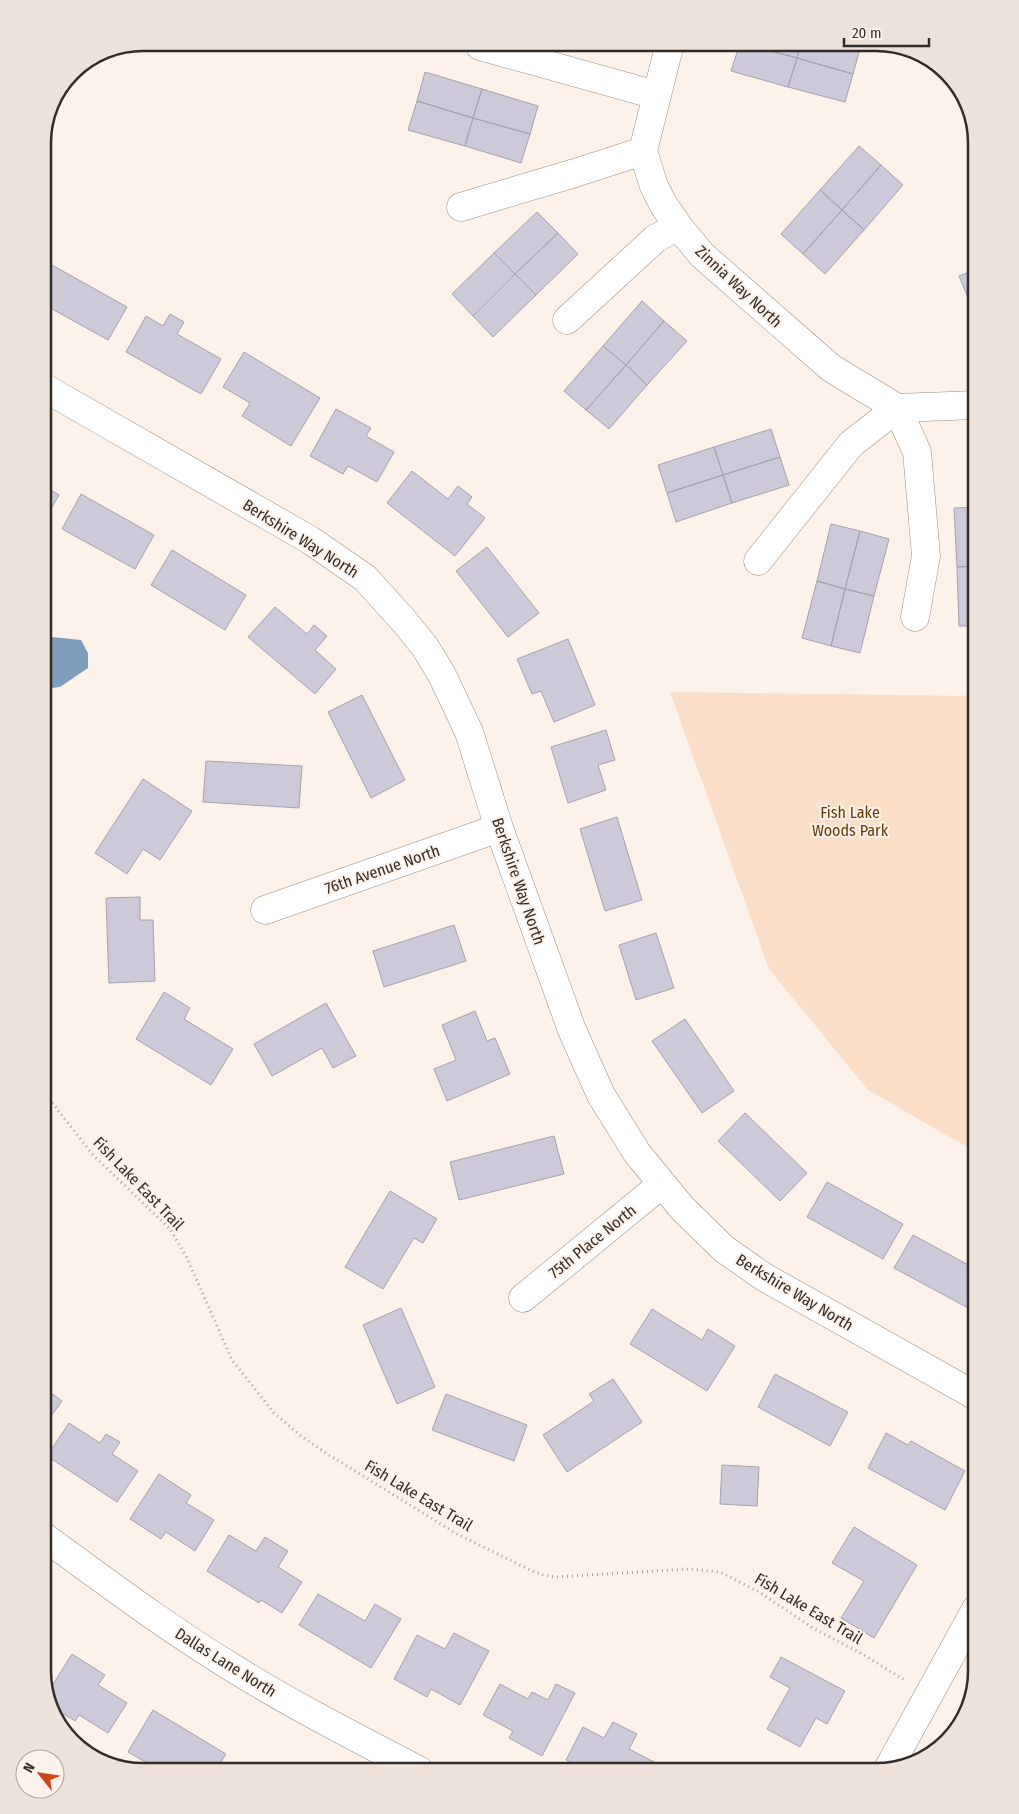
<svg xmlns="http://www.w3.org/2000/svg" width="1019" height="1814" font-family="'Fira Sans Condensed',sans-serif">
<rect width="100%" height="100%" fill="#fdf2e9"/>
<path fill="#fadec7" d="M670,692l306,4v456l-108,-62 -99,-121z"/>
<path fill="#7e9ebc" d="M52,637l29,3 7,13v15l-28,19 -17,2v-45z"/>
<path fill="#cec9d9" stroke="#a5a1af" d="M740,43l57,15 -9,29 -57,-16z
M742,43h59l-4,15z
M801,43h52l8,2 -8,29 -56,-16z
M797,58l56,16 -8,28 -57,-15z
M425,72l57,17 -9,29 -56,-17z
M482,89l56,17 -8,28 -57,-16z
M417,101l56,17 -8,28 -57,-16z
M473,118l57,16 -9,29 -56,-17z
M859,146l22,19 -39,45 -22,-20z
M881,165l22,20 -39,45 -22,-20z
M820,190l22,20 -39,44 -22,-20z
M842,210l22,20 -39,44 -22,-20z
M537,212l21,21 -43,41 -21,-21z
M558,233l20,21 -42,41 -21,-21z
M494,253l21,21 -42,42 -21,-22z
M52,265l75,42 -19,33 -65,-36v-22z
M976,269v32l-6,2 -11,-27z
M515,274l21,21 -43,42 -20,-21z
M642,301l22,20 -38,44 -23,-19z
M976,301v20l-6,-18z
M170,314l14,8 -7,12 44,25 -20,35 -75,-42 20,-36 17,10z
M664,321l23,20 -40,44 -21,-20z
M603,346l23,19 -40,45 -22,-19z
M244,352l76,46 -29,48 -49,-30 8,-13 -27,-16z
M626,365l21,20 -38,44 -23,-19z
M336,409l35,19 -5,8 28,16 -17,30 -29,-16 -5,8 -33,-18z
M771,429l9,28 -57,18 -9,-28z
M714,447l9,28 -56,18 -9,-28z
M780,457l9,28 -57,18 -9,-28z
M412,471l36,28 10,-13 14,11 -5,7 18,14 -30,38 -68,-53z
M723,475l9,28 -56,19 -9,-29z
M43,485l16,10 -16,28z
M81,494l73,41 -19,34 -73,-40z
M976,507v59l-19,1 -3,-59z
M831,524l29,7 -15,58 -28,-8z
M860,531l29,8 -15,57 -29,-7z
M487,547l52,66 -31,24 -52,-66z
M172,550l74,45 -21,35 -74,-45z
M976,566v60h-17l-2,-59z
M817,581l28,8 -14,57 -29,-8z
M845,589l29,7 -14,57 -29,-7z
M275,607l32,27 7,-9 13,11 -12,14 21,19 -21,25 -67,-57z
M568,639l27,66 -41,17 -13,-31 -9,3 -15,-35z
M362,695l43,85 -34,18 -43,-86z
M606,730l9,30 -17,5 8,25 -38,13 -17,-56z
M206,761l96,5 -3,42 -96,-6z
M143,779l49,32 -32,49 -17,-11 -16,25 -32,-21z
M617,817l25,83 -37,11 -25,-82z
M140,897v23h13l2,61 -46,2 -3,-85z
M454,925l12,36 -82,26 -11,-36z
M656,933l18,55 -38,12 -17,-55z
M164,992l26,16 -6,11 49,30 -22,36 -75,-46z
M326,1003l30,53 -23,12 -11,-20 -50,28 -18,-32z
M475,1011l12,30 8,-3 15,36 -63,27 -13,-32 22,-9 -14,-35z
M685,1019l49,72 -32,22 -50,-72z
M745,1113l62,60 -27,28 -62,-60z
M554,1136l10,38 -105,26 -9,-38z
M827,1182l76,42 -20,35 -76,-42z
M390,1191l47,28 -14,24 -9,-5 -31,51 -38,-22z
M913,1235l63,34v29l-6,11 -76,-41z
M401,1308l34,79 -38,17 -34,-79z
M652,1309l50,31 6,-11 27,17 -28,45 -77,-47z
M775,1374l73,38 -18,34 -72,-39z
M613,1379l29,43 -75,50 -24,-37 51,-34 -5,-7z
M43,1387l19,14 -19,26z
M446,1394l81,31 -13,36 -82,-31z
M69,1423l31,20 6,-9 14,8 -8,12 26,17 -21,31 -70,-46z
M886,1433l22,12 3,-4 54,30 -20,39 -77,-42z
M722,1465l37,2 -2,39 -37,-2z
M159,1474l32,21 -5,8 28,17 -19,31 -29,-19 -5,7 -31,-20z
M854,1527l63,38 -43,73 -33,-20 23,-37 -32,-18z
M229,1535l27,16 9,-14 23,14 -10,16 24,15 -20,31 -21,-13 -2,3 -52,-32z
M318,1594l47,27 10,-17 26,15 -30,49 -72,-43z
M43,1632l6,5 -6,9z
M454,1633l35,18 -29,54 -29,-16 -4,8 -33,-18 23,-44 28,14z
M72,1654l33,21 -7,10 29,18 -19,30 -29,-18 -4,6 -26,-16 -2,-11z
M781,1657l64,34 -18,33 -11,-6 -16,29 -33,-18 23,-41 -20,-11z
M500,1684l28,15 4,-7 16,8 8,-16 19,9 -33,63 -33,-18 4,-7 -30,-16z
M153,1710l73,44 -11,17h-36l-13,-7 -5,7 -33,-19z
M613,1722l24,12 -8,15 31,16 -3,6h-70l-21,-11 17,-33 21,11z
M242,1764l13,7h-17z"/>
<g fill="none" stroke-linecap="round" stroke-linejoin="round">
<g stroke="#998d82" stroke-width="29">
<path id="minor" d="M670,43l-27,108 11,35 9,18 15,22 24,29 129,113 66,40 79,-3
M480,46l176,49
M461,207l114,-34 68,-22
M567,320l88,-81 23,-13
M43,387l267,153 55,38 39,43 21,26 17,28 27,57 30,96 73,202 29,65 36,58 45,55 42,41 40,28 212,119
M758,561l93,-117 46,-36 20,44 9,104 -11,61
M265,910l234,-82
M523,1298l139,-114
M43,1536c62,45 124,92 190,132 61,38 124,70 187,103
M888,1769l88,-160"/>
</g>
<path stroke="#a79e97" stroke-width="3" stroke-dasharray="1 4" stroke-linecap="butt" d="M43,1091l50,64 77,74 17,29 45,102 42,53 27,23 28,19 128,79 73,36 13,5 13,2 133,-8 31,3 39,20 54,36 51,27 42,26"/>
<use href="#minor" stroke="#fff" stroke-width="28"/>
</g>
<g text-anchor="middle" stroke-width="4" stroke-linejoin="round" paint-order="stroke">
<g font-size="16" fill="#312c28" stroke="#fdf2e9">
<text transform="translate(739 286) rotate(43)" y="6">Zinnia Way North</text>
<text transform="translate(301 538) rotate(32)" y="6">Berkshire Way North</text>
<text transform="translate(382 869) rotate(-19)" y="6">76th Avenue North</text>
<text transform="translate(519 881) rotate(71)" y="6">Berkshire Way North</text>
<text transform="translate(139 1183) rotate(46)" y="6">Fish Lake East Trail</text>
<text transform="translate(592 1241) rotate(-39)" y="6">75th Place North</text>
<text transform="translate(795 1292) rotate(31)" y="6">Berkshire Way North</text>
<text transform="translate(419 1495) rotate(31)" y="6">Fish Lake East Trail</text>
<text transform="translate(809 1608) rotate(31)" y="6">Fish Lake East Trail</text>
<text transform="translate(226 1662) rotate(32)" y="6">Dallas Lane North</text>
</g>
<g font-size="16" fill="#653905" stroke="#fdf2e9">
<text x="850" y="818">Fish Lake<tspan x="850" dy="18">Woods Park</tspan></text>
</g>
</g>
<path d="M0 0H1019V1814H0ZM143 51H876A92 92 0 0 1 968 143V1671A92 92 0 0 1 876 1763H143A92 92 0 0 1 51 1671V143A92 92 0 0 1 143 51Z" fill="#ede2da" fill-rule="evenodd"/>
<path fill="none" stroke="#312c28" stroke-width="2.5" d="M143 51H876A92 92 0 0 1 968 143V1671A92 92 0 0 1 876 1763H143A92 92 0 0 1 51 1671V143A92 92 0 0 1 143 51Z"/>
<g transform="translate(40 1774) rotate(300)"><circle r="24" fill="#fdf2e9" stroke="#aba39c"/>
<path d="M0-4L9 19L0 12L-9 19Z" fill="#ce451c"/>
<text y="-8" font-size="14" font-weight="bold" text-anchor="middle" fill="#312c28">N</text>
</g>
<path d="M844 38v8h85v-8" fill="none" stroke="#312c28" stroke-width="2.5"/>
<text x="852" y="38" font-size="15" fill="#312c28" stroke="#fdf2e9" stroke-width="4" paint-order="stroke">20 m</text>
</svg>
